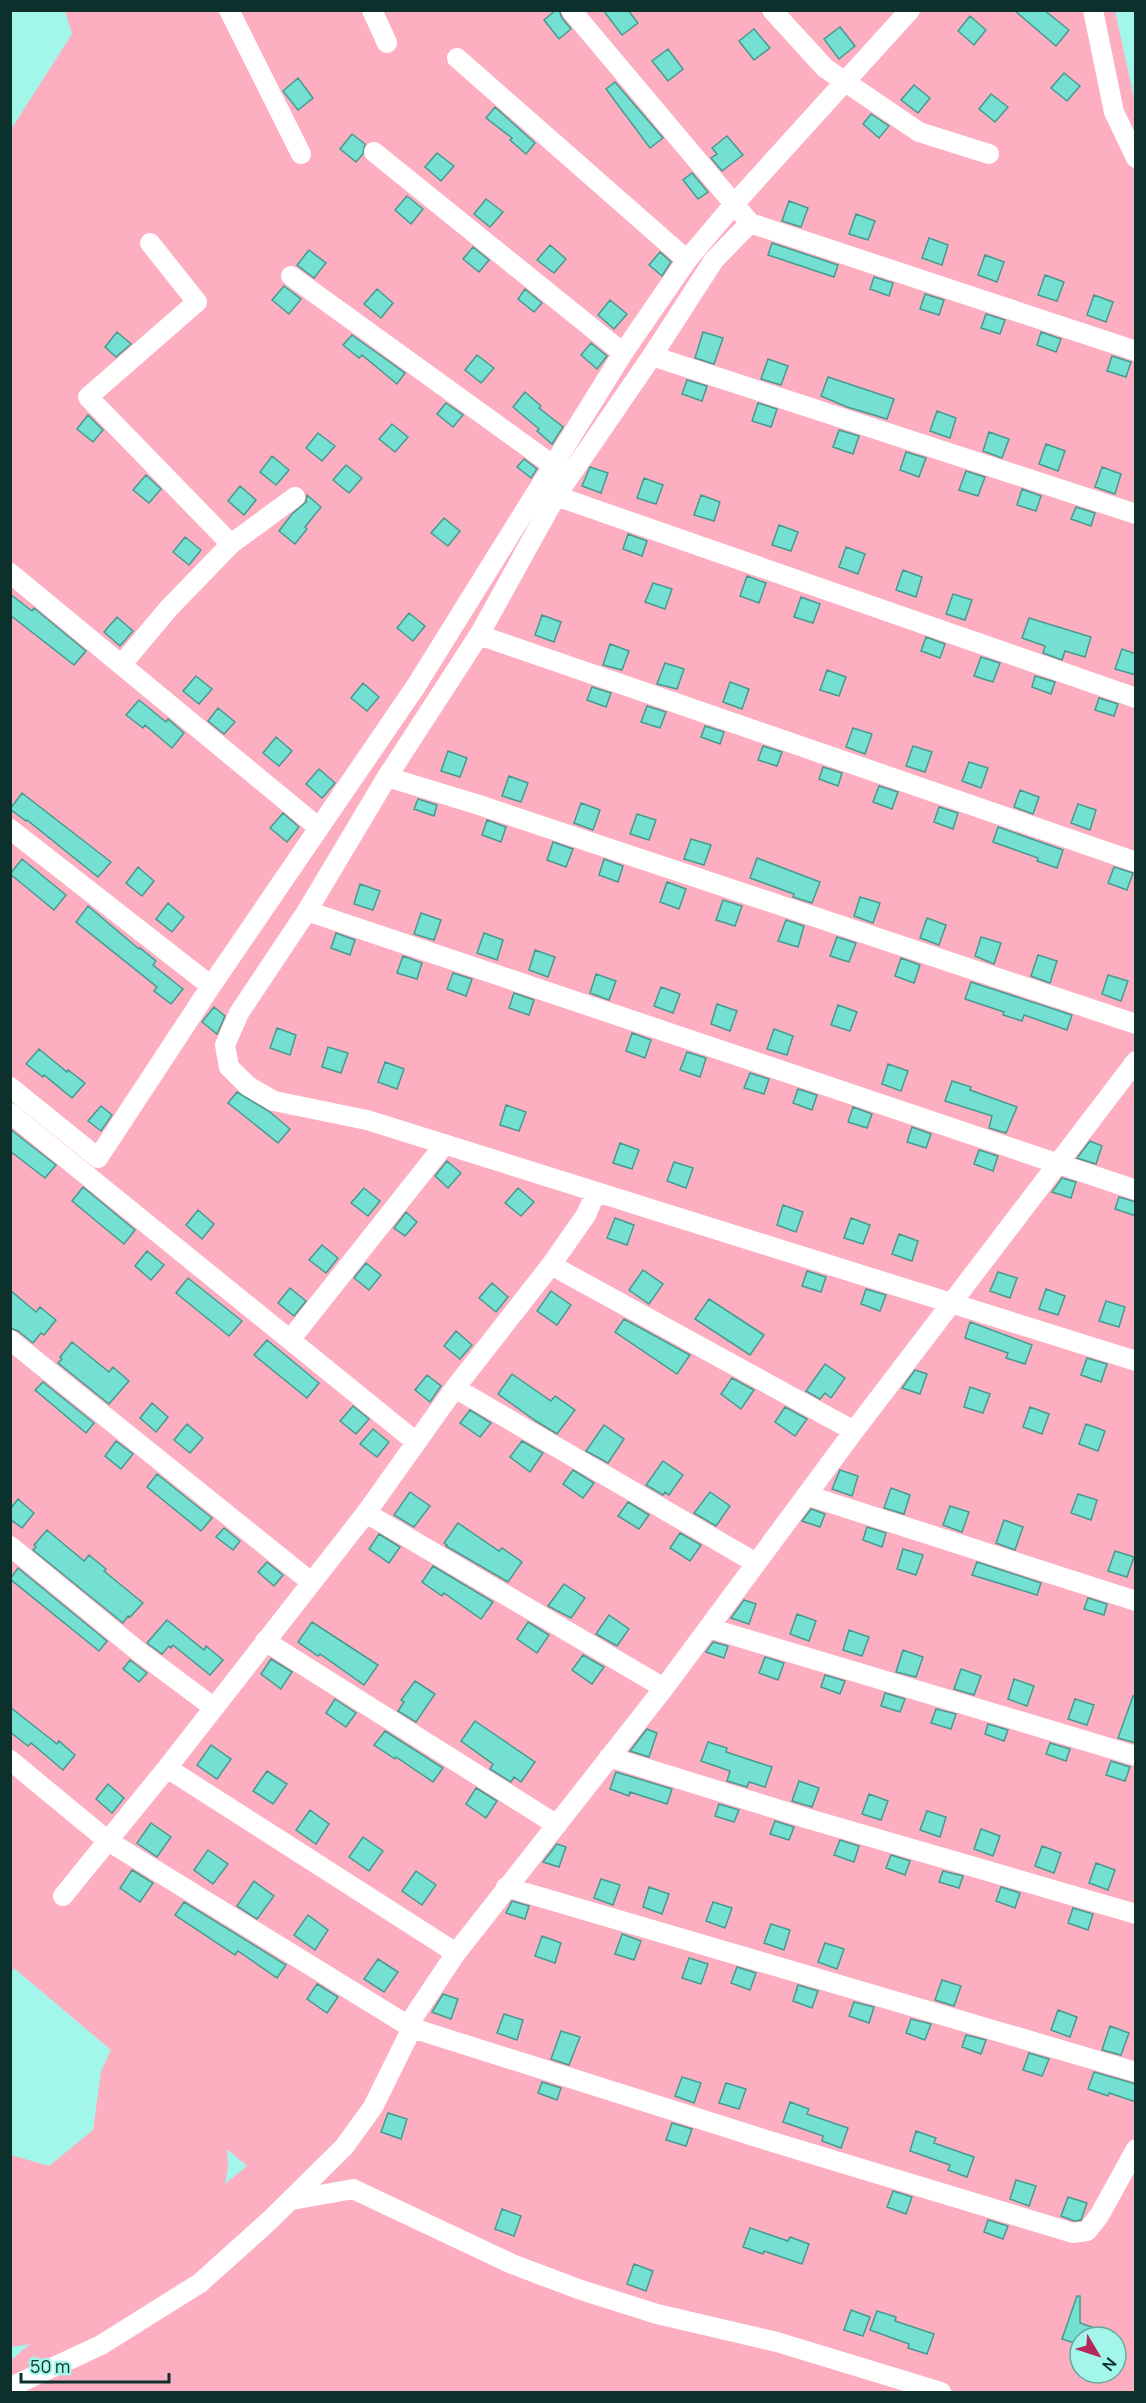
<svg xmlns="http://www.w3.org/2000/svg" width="1146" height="2403" font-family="Manrope,sans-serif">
<rect width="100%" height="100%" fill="#a3f7ea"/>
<path fill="#fdafc1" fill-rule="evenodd" d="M65,11h1050l21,96 -1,2285h-1124v-32l19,-16 -19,3v-192l38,11 44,-36 8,-59 10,-21 -97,-82 -3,6 -1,-1843 62,-97zM227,2149l20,17 -22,18 3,-17zM1080,2337h36v36h-36z"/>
<path fill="#73e0d1" stroke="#469a8f" stroke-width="1.5" d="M556,10h3l3,8 9,11 -12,10 -15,-19z
M603,10h25l10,13 -16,12z
M1014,10h30l25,20 -13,16z
M970,16l16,14 -12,15 -16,-14z
M840,27l15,19 -16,13 -15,-20z
M754,29l16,19 -16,12 -15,-19z
M668,49l15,20 -15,12 -16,-20z
M1064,73l16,13 -13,15 -16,-13z
M298,78l15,20 -15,12 -15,-19z
M615,82l48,56 -13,10 -44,-59z
M914,85l16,13 -12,15 -17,-13z
M991,94l17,13 -13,15 -16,-13z
M495,107l40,36 -9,11 -16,-14 2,-2 -26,-20z
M871,114l18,12 -10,12 -16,-14z
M352,134l13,10 -2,10 -7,8 -16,-13z
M727,136l16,19 -21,16 -11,-13 6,-4 -5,-6z
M437,153l17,13 -13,15 -16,-14z
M692,173l16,19 -10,7 -15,-19z
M407,196l16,13 -12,15 -16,-14z
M486,199l17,13 -13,15 -16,-13z
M789,201l19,7 -7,19 -19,-6z
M856,214l19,7 -7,19 -19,-6z
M929,238l19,7 -6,20 -20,-7z
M772,243l66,22 -4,12 -66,-22z
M550,245l16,14 -12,14 -17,-13z
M473,247l16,13 -10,12 -16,-13z
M309,250l17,13 -12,15 -17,-13z
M660,252l11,10 -9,14 -13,-11z
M985,255l19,7 -7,20 -19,-7z
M1045,275l19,7 -7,19 -19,-6z
M874,277l19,6 -4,13 -19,-7z
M284,286l17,13 -12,15 -17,-14z
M377,289l16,14 -12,15 -17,-14z
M525,289l17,14 -8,9 -16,-13z
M925,294l19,6 -5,15 -19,-6z
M1094,295l19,7 -7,20 -19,-7z
M610,300l17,14 -13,15 -16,-14z
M986,314l19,6 -5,14 -19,-6z
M117,332l14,12 -15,13 -11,-10z
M703,332l20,6 -9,26 -19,-6z
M1041,332l20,7 -5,13 -19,-7z
M352,335l53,38 -8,11 -35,-29 -3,3 -16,-13z
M591,343l16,13 -10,13 -16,-14z
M477,355l17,13 -13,15 -16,-13z
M1112,356l19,6 -5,15 -19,-6z
M768,359l20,7 -7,19 -20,-6z
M828,377l66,22 -7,20 -40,-12 -26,-11z
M687,380l20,6 -5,15 -20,-7z
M525,392l16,14 -2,2 24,19 -11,17 -15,-13 2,-2 -26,-22z
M446,403l17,12 -10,12 -16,-13z
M758,403l19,6 -6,18 -19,-6z
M937,411l19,7 -6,20 -20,-7z
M88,415l15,15 -10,12 -16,-13z
M392,424l16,13 -13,15 -16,-13z
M839,430l20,6 -6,18 -20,-7z
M989,432l20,7 -7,19 -19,-7z
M318,433l17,13 -13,15 -16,-13z
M1046,444l19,7 -7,20 -19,-7z
M906,452l20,6 -7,19 -19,-7z
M272,456l17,14 -13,15 -16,-13z
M524,459l13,10 -6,9 -14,-11z
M346,465l16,13 -13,15 -16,-13z
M590,467l18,6 -7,20 -19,-7z
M1102,467l19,7 -6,20 -20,-7z
M966,471l19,6 -7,19 -19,-6z
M146,475l15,14 -12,14 -16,-13z
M644,478l19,7 -7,19 -19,-6z
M240,486l16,14 -12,15 -16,-14z
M1022,489l19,7 -5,15 -19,-6z
M307,495l14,12 -16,20 2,2 -12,15 -16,-13 13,-17 14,-12z
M701,495l19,7 -6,19 -20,-6z
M1076,507l19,6 -4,13 -20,-7z
M444,518l16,13 -12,15 -17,-13z
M779,525l19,7 -7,19 -19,-6z
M628,534l19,7 -5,15 -19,-7z
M185,537l16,13 -12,15 -16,-13z
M846,547l19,7 -7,20 -19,-7z
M903,570l19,7 -6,20 -20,-7z
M747,576l19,7 -7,20 -19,-7z
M653,583l19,6 -7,20 -20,-7z
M10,594l22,17 2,-3 52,43 -12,14 -64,-50z
M953,594l19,6 -7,20 -19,-6z
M801,597l19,7 -7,19 -19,-6z
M409,613l16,13 -12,15 -16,-13z
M542,615l19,7 -7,20 -19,-7z
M117,617l16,14 -13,15 -16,-14z
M1029,618l62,19 -6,20 -20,-6 -3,9 -19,-7 2,-7 -23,-8z
M926,637l19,7 -5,14 -19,-7z
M610,644l19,7 -7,19 -19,-5z
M1122,649l14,5v21l-21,-6z
M981,657l19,6 -7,19 -19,-6z
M665,663l19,6 -7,20 -20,-5z
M827,670l19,7 -7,19 -19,-6z
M196,676l16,13 -13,15 -16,-13z
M1035,676l20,6 -4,12 -19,-7z
M730,682l19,7 -7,20 -19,-7z
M363,683l16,14 -12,14 -16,-13z
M592,687l19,6 -5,14 -19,-7z
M1099,698l19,6 -4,12 -19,-6z
M139,700l27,22 2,-3 16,14 -12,15 -27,-23 -2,3 -17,-13z
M647,706l19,6 -6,16 -19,-6z
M218,708l17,14 -11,12 -16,-13z
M705,726l19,6 -4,12 -19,-7z
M853,728l19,6 -7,20 -19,-7z
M276,737l16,14 -13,15 -16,-13z
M763,746l19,6 -5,14 -19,-6z
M913,746l19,6 -7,20 -19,-6z
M448,751l19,7 -7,19 -19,-6z
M969,762l19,6 -7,20 -19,-7z
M823,767l19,6 -4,13 -19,-7z
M319,769l16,14 -13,15 -16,-14z
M509,776l19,7 -7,19 -19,-6z
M879,786l19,6 -6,17 -19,-7z
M1020,790l19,7 -6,17 -19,-7z
M22,793l89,69 -13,15 -71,-57 -1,1 -16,-12z
M418,799l19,6 -3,11 -20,-7z
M581,803l19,7 -7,20 -19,-7z
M1078,804l18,6 -6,20 -19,-7z
M939,807l19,6 -5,16 -19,-7z
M283,813l16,14 -12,15 -17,-14z
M637,814l19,6 -7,20 -19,-6z
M487,820l19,7 -5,15 -19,-7z
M998,827l65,23 -6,18 -20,-7 1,-3 -45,-16z
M691,839l20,6 -7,20 -20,-6z
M553,842l20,7 -7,18 -19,-7z
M757,858l63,24 -8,21 -19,-6 1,-3 -44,-16z
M22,859l44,36 -12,15 -44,-36z
M604,859l19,7 -5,16 -19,-7z
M138,867l16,14 -12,15 -16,-13z
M1114,867l19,6 -6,17 -19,-7z
M667,882l19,7 -7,20 -19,-7z
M360,884l20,7 -7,19 -19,-6z
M860,897l20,6 -7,20 -19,-7z
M723,900l19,6 -7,20 -19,-6z
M168,903l16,14 -12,15 -16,-13z
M88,906l51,43 1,-1 16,13 -3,4 30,24 -12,15 -17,-13 3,-4 -81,-65z
M421,913l20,7 -7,20 -20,-6z
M927,918l19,7 -7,20 -19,-7z
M786,920l18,6 -6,21 -20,-6z
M336,933l19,7 -5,15 -19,-7z
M484,933l19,7 -6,20 -20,-7z
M837,937l19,6 -7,19 -19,-6z
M981,937l20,6 -7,21 -19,-8z
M535,950l20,7 -7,20 -19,-7z
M1038,955l19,6 -7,22 -19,-7z
M403,956l19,7 -5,16 -20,-6z
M901,958l19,7 -6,18 -19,-7z
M453,973l19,6 -6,17 -19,-7z
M596,974l20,7 -7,19 -19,-7z
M1108,975l20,6 -7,20 -19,-7z
M971,982l101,33 -5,15 -43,-15 -2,6 -19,-6 1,-3 -39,-13z
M661,987l19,7 -7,19 -19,-7z
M514,993l20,7 -5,15 -20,-7z
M717,1004l20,7 -7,20 -19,-7z
M838,1005l19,7 -7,19 -19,-6z
M214,1007l11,9 -8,18 -15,-12z
M277,1028l19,7 -6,20 -20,-7z
M774,1029l19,7 -6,19 -20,-6z
M632,1033l19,7 -6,18 -19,-7z
M328,1047l20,6 -7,20 -19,-6z
M39,1049l28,23 1,-2 17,13 -13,15 -28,-23 -1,2 -17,-13z
M687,1052l19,6 -6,19 -20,-7z
M385,1062l19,7 -7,20 -19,-7z
M888,1064l20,7 -7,20 -19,-7z
M750,1073l19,6 -5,15 -20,-6z
M952,1081l19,6 -1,3 47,17 -11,26 -17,-5 3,-12 -47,-15z
M798,1089l19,6 -5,15 -19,-7z
M237,1092l33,20 20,17 -12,14 -50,-40z
M506,1105l20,7 -7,19 -19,-6z
M101,1106l11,9 -11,16 -13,-10z
M853,1107l19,7 -5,14 -19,-6z
M912,1127l19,7 -5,14 -19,-6z
M10,1129l46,36 -11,13 -35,-27z
M1090,1141l12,5 -6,18 -19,-6z
M620,1143l19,7 -7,19 -19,-6z
M979,1150l19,6 -5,15 -19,-7z
M447,1161l14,12 -13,15 -13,-12z
M674,1162l19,6 -7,20 -19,-7z
M1062,1178l14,4 -5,16 -19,-6z
M83,1187l52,43 -11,14 -52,-43z
M364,1188l16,13 -12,15 -17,-13z
M518,1188l16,14 -13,14 -16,-13z
M1119,1197l17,5v14l-21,-7z
M783,1205l20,7 -7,20 -19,-7z
M198,1210l16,14 -12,15 -16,-14z
M406,1212l11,10 -12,14 -11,-8z
M615,1218l19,7 -7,20 -20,-7z
M851,1218l19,7 -7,19 -19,-6z
M899,1234l19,7 -6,20 -20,-7z
M322,1245l16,13 -12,15 -17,-13z
M147,1251l17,14 -13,15 -16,-14z
M366,1263l15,12 -12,15 -15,-12z
M643,1270l20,14 -14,20 -20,-14z
M807,1271l19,6 -5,15 -19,-6z
M998,1272l19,6 -7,20 -20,-7z
M188,1278l54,43 -13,15 -53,-43z
M492,1283l16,14 -12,15 -17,-14z
M290,1288l16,13 -12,15 -16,-13z
M866,1289l20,6 -6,16 -19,-7z
M1046,1289l19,7 -7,19 -19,-6z
M10,1290l26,22 4,-5 16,13 -12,15 -3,-2 -8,10 -15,-12 -8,-3z
M551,1291l20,14 -14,20 -20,-14z
M709,1299l55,36 -14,20 -55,-36z
M1106,1301l19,6 -6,20 -20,-6z
M624,1319l66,36 -13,19 -62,-42z
M970,1322l62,23 -7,19 -19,-6 2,-5 -43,-15z
M456,1331l16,14 -12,14 -16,-13z
M267,1340l52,43 -12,15 -53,-43z
M72,1342l37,30 4,-5 16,14 -20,23 -51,-41 4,-4 -2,-2z
M1087,1358l20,6 -6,18 -20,-7z
M825,1364l20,14 -14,20 -6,-5 -5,6 -14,-8z
M915,1370l12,4 -7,20 -18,-6z
M512,1374l39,27 4,-5 20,14 -18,24 -21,-13 -38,-27z
M427,1375l14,11 -11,16 -15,-12z
M732,1378l22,12 -13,19 -20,-15z
M43,1382l51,41 -8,10 -51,-43z
M970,1387l20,7 -7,19 -19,-6z
M152,1403l16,14 -12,15 -16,-14z
M353,1406l16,13 -13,15 -16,-13z
M785,1407l22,12 -12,17 -20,-14z
M1030,1407l19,7 -7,20 -19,-7z
M470,1410l21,13 -11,14 -20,-14z
M187,1424l16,14 -13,15 -16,-13z
M1086,1424l19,7 -7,20 -19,-7z
M604,1425l20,14 -16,24 -22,-12z
M373,1429l16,13 -12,15 -17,-13z
M116,1441l17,13 -12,15 -16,-13z
M522,1441l21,12 -13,19 -20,-15z
M663,1461l20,14 -14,20 -4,-3 -2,3 -17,-10z
M573,1470l21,13 -11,15 -20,-14z
M840,1470l18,6 -6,20 -20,-7z
M157,1474l55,44 -11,13 -54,-44z
M891,1488l19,7 -6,19 -20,-6z
M410,1492l20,14 -16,21 -20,-12z
M710,1492l20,14 -14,20 -22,-13z
M1078,1494l19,6 -6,20 -20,-7z
M18,1499l16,14 -12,15 -12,-9v-10z
M628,1502l21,13 -10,14 -21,-13z
M950,1506l19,6 -7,20 -19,-7z
M811,1509l14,5 -5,13 -18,-6z
M1004,1520l19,7 -8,23 -19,-7z
M458,1523l41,28 3,-3 20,14 -14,20 -62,-36 1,-1 -3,-2z
M867,1527l19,6 -4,14 -19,-7z
M224,1528l16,13 -7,9 -17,-13z
M47,1530l37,31 5,-6 17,14 -2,2 39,32 -13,14 -2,-1 -5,7 -90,-73 3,-3 -2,-2z
M680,1533l21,12 -11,16 -20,-13z
M379,1534l21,13 -11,16 -20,-14z
M903,1549l20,6 -7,20 -19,-6z
M1115,1551l19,6 -7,20 -19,-6z
M267,1562l16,13 -9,11 -16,-14z
M977,1562l64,21 -4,12 -65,-20z
M433,1566l60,36 -12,17 -37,-26 -2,3 -20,-14z
M18,1568l89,73 -8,10 -89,-72z
M564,1584l21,14 -14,20 -23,-12z
M1088,1598l19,6 -3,11 -20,-6z
M744,1600l12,4 -7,20 -18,-6z
M797,1614l19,7 -7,20 -19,-7z
M609,1615l20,14 -12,17 -21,-12z
M167,1620l37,30 2,-4 17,14 -13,15 -37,-30 -2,3 -2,-2 -7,8 -15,-11z
M312,1622l66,43 -14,20 -44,-31 -2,2 -20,-14z
M528,1622l21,13 -12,18 -20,-14z
M849,1630l20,7 -7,19 -19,-6z
M713,1642l15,4 -4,12 -18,-6z
M903,1650l20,7 -7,20 -20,-5z
M583,1655l21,12 -12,17 -20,-14z
M765,1657l19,6 -6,17 -19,-7z
M271,1659l21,13 -11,17 -20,-15z
M130,1660l17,13 -8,9 -16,-13z
M961,1669l20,7 -7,19 -20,-6z
M825,1675l20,6 -5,13 -19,-7z
M1014,1679l20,7 -7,20 -19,-7z
M415,1681l20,13 -19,28 -18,-11 6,-9 -3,-2z
M885,1693l20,6 -5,13 -19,-6z
M1133,1696h3v47l-18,-5z
M335,1699l21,14 -10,14 -20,-14z
M1075,1699l19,6 -7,20 -19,-6z
M10,1707l47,37 2,-3 16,14 -12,15 -32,-27 -3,3 -18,-14z
M936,1709l20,5 -5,15 -20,-6z
M475,1721l60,41 -14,20 -7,-5 -3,5 -21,-13 3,-5 -32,-23z
M988,1724l20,6 -4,11 -19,-7z
M647,1729l10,4 -8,24 -19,-6z
M385,1731l58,37 -10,14 -37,-25 -1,2 -21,-14z
M708,1742l19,6 -1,4 46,15 -7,20 -16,-5 -2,5 -20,-6 3,-10 -29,-10z
M1050,1743l20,6 -4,12 -20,-7z
M211,1745l20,14 -14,20 -20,-14z
M1111,1761l19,6 -5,14 -19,-6z
M267,1771l20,13 -14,20 -20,-13z
M616,1772l56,17 -5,15 -37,-12 -1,4 -19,-7z
M799,1781l20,7 -7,19 -20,-6z
M108,1784l16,14 -12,15 -16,-14z
M476,1788l21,13 -11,17 -20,-14z
M869,1794l19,7 -7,19 -19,-6z
M719,1804l20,6 -5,12 -19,-6z
M310,1810l19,14 -13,20 -20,-14z
M927,1811l19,6 -6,20 -20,-7z
M775,1821l19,6 -5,13 -19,-6z
M151,1823l20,14 -14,20 -20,-14z
M981,1829l19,7 -7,20 -19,-7z
M363,1837l20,14 -14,20 -20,-14z
M840,1840l19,6 -5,16 -20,-7z
M557,1844l9,3 -7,20 -16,-5z
M1042,1846l19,7 -7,20 -19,-7z
M208,1850l20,14 -15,20 -19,-14z
M891,1855l19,6 -5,14 -19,-7z
M1096,1863l19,7 -7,20 -19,-7z
M132,1870l21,13 -13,19 -20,-14z
M416,1871l20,14 -14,20 -20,-14z
M943,1871l20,5 -4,12 -20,-6z
M601,1879l19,6 -7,20 -19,-7z
M254,1881l20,15 -17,23 -20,-13z
M649,1887l20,7 -7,20 -19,-7z
M1001,1887l19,6 -5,15 -19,-7z
M512,1901l17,5 -4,13 -19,-6z
M184,1902l102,63 -9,13 -39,-27 -3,4 -60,-40z
M713,1902l19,6 -7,20 -19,-7z
M1073,1908l20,6 -5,16 -20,-7z
M308,1915l20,15 -13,20 -21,-15z
M771,1924l19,6 -6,20 -20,-7z
M622,1934l19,7 -7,19 -19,-6z
M542,1936l19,7 -6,20 -20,-7z
M825,1943l19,6 -7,20 -19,-7z
M689,1958l19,6 -7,20 -19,-6z
M378,1959l20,13 -14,20 -20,-13z
M737,1967l19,6 -6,17 -19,-7z
M942,1980l19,6 -7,20 -19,-6z
M317,1984l21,13 -11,16 -20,-14z
M798,1985l20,6 -6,17 -19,-7z
M443,1994l15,5 -7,20 -19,-7z
M854,2002l20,5 -5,16 -20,-7z
M1058,2010l19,7 -7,20 -19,-7z
M504,2014l19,6 -6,20 -20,-7z
M911,2019l20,5 -6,16 -19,-7z
M1110,2026l19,7 -8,22 -19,-5z
M561,2031l19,6 -11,28 -18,-6z
M966,2035l20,5 -5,14 -19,-7z
M1029,2053l20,6 -7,17 -19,-6z
M1094,2072l42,12v18l-27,-9 -1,3 -20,-7z
M682,2077l19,6 -7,20 -19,-7z
M542,2082l19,6 -4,12 -19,-7z
M726,2083l20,6 -7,20 -20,-6z
M790,2102l19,7 -2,5 41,14 -7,20 -19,-7 1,-5 -40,-14z
M388,2113l19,6 -6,20 -20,-7z
M672,2123l20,6 -6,17 -20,-6z
M916,2131l20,7 -2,5 40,14 -7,20 -19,-7 2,-5 -40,-14z
M1016,2180l20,6 -7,20 -19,-7z
M893,2191l19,6 -6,17 -19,-7z
M1068,2197l19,6 -6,17 -7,1 -13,-5z
M502,2209l19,7 -7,20 -19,-7z
M988,2220l20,6 -5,13 -19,-7z
M750,2228l38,13 2,-4 19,7 -7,20 -38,-13 -1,3 -20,-7z
M634,2264l19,7 -7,20 -19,-7z
M1077,2296h3v27l32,11v3h-32v8l-18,-6z
M851,2310l19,7 -7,19 -19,-6z
M877,2311l19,6 -1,4 39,13 -7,20 -19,-6 1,-4 -39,-14z"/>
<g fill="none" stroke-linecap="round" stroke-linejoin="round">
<path stroke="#fff" stroke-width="20" d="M229,10l72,144
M372,10l15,33
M571,10l179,213 386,128
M772,10l53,58 94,64 70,22
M1093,10l21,102 22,46
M457,58l230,202
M374,152l249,201
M750,223l-36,37 -62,96 -96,140 -77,139 -92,142 -80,134 -68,102 -14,32 4,22 19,19 26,15 93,19 769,241
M150,243l47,59 -109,95 143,147
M291,276l263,190
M652,356l484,158
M556,496l580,202
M10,573l309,255
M479,635l657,227
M122,664l47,-56 62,-64 64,-47
M387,777l89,27 660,220
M10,829l201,157
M307,911l829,279
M10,1087l88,71 113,-172 205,-300 207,-333 64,-93 48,-57 175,-193
M10,1113l406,329
M551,1265l303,166
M10,1340l301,242
M290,1340l155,-196
M455,1388l301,175
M806,1495l330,106
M366,1513l298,175
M10,1546l128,105 75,56
M709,1628l427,128
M265,1641l292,184
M609,1757l200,62 327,95
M10,1760l98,81 304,187 351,111 310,94 14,-2 12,-15 37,-67
M167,1768l289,185
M506,1887l630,185
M63,1896l104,-128 199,-255 89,-125 96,-123 35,-50 10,-23
M292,2200l61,-11 159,75 69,26 76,24 120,28 164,50
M10,2391l7,-7 84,-39 99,-62 69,-62 75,-74 29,-40 39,-79 2,-12 42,-63 208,-265 190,-257 282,-370"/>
</g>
<rect width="1146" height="2403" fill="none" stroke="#0c302c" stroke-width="24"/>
<g transform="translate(1098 2355) rotate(129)"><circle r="28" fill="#a3f7ea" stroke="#67a79e" stroke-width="1.5"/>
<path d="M0-4.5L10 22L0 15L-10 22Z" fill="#b6285c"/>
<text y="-9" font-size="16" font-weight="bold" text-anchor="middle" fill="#0c302c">N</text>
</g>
<path d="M21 2373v9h148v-9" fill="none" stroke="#0c302c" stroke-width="3"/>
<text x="30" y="2373" font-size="18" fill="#0c302c" stroke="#a3f7ea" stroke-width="4.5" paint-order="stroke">50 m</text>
</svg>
